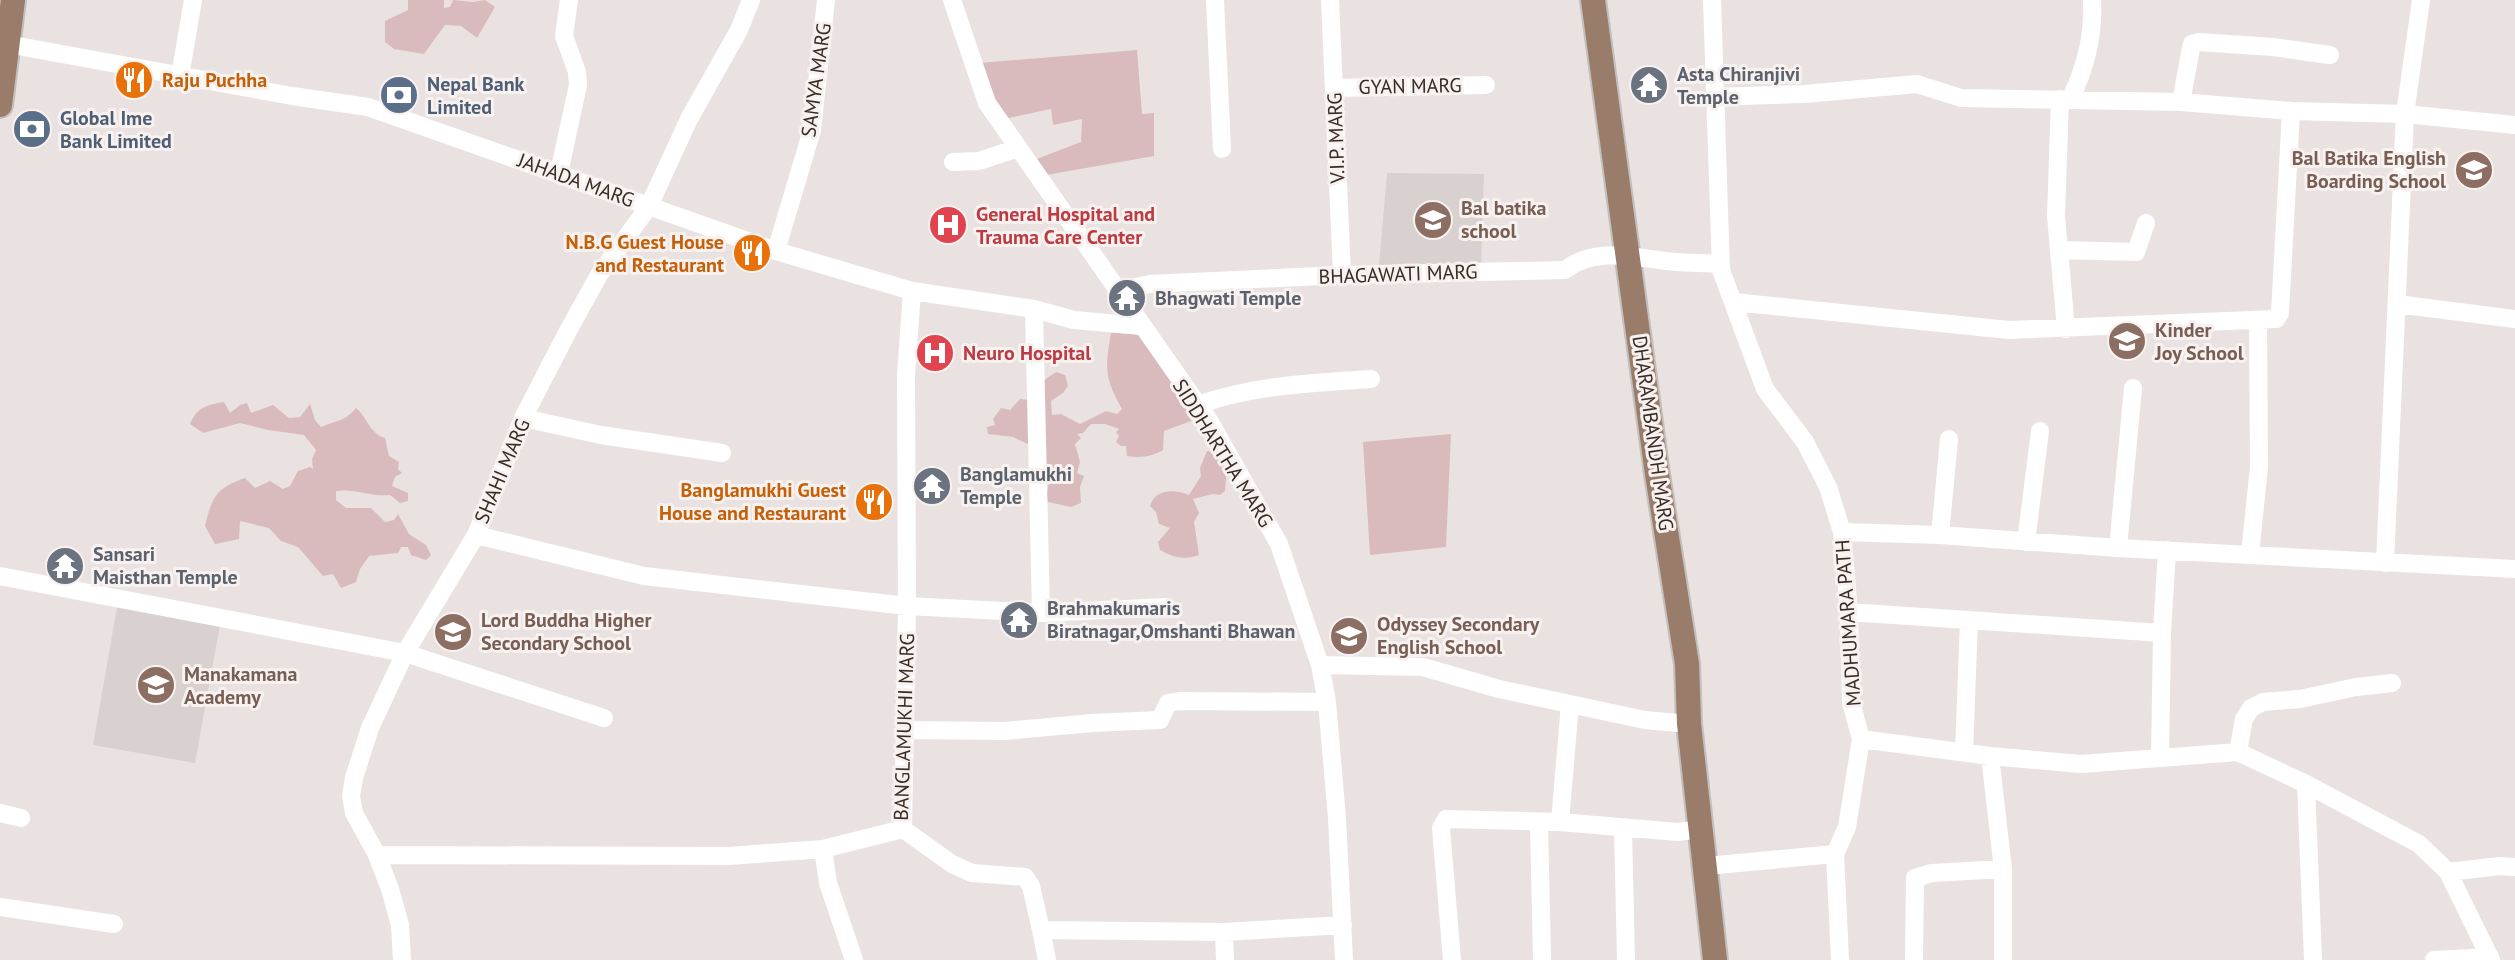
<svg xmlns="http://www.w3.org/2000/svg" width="2515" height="960" font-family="'PT Sans',sans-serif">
<rect width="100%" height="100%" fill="#eae2e0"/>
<path fill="#d9d1cf" d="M1387,173l97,1 -3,92h-102z
M117,607l103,18 -25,138 -102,-18z"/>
<path fill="#d9bbbe" d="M408,0h36v8l6,-1 3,-7 20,2 12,-2 10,7 -18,31 -16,-12 -16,-1 -21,29 -30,-5 -9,-7v-21l23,-11z
M1137,50l5,64 12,-1v43l-108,19 -12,-15 47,-18 1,-23 -29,6 -2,-16 -47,10 -24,-56z
M1126,329l17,8 50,71 -2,13 -27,10 -1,19c-12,7 -22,8 -36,6l-1,-10h-5l-5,-4 3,-6 -3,-4 3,-3 -14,-5h-14l-8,9 -6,1 4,4 -6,6 5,18 -3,11 7,3 -4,11 1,16 -10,4 -23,-5 -2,-4 3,-16 -8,-7 2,-24 -30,-14 -25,-3 -1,-7 8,-2 -2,-6 8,-11 9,2 10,-11 10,1 13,-19 13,-9 9,3 3,11 -5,7 -12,8 1,14 9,-1 19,10 26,-13 11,3 5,-5c-18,-32 -17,-40 -11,-76z
M224,402l6,11 10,-8 7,-2 4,10 22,-8 16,13 11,-1 10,-13 5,16 6,7c14,-6 25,-6 35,-19 12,10 13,25 29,30l4,18 10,6 -1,7 4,4 -7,4 -3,9 16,7v8l-8,2 -10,-8c-19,2 -35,-7 -54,-4v9l10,8h25l14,14 9,-2 4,-6 11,20 17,11 5,10 -5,5 -15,-5 -3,-8h-7l-3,6 -29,3 -9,13 -4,13 -15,6 -8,-14 -10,2 -25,-29 -17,-6 -12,-13 -29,-7 -1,18 -24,5 -10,-18c7,-29 11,-38 40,-48l10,10 15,-7 13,8 7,-3 8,-15 12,-4 3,2 -1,-10 4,-9 -12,-15 -36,-5 -28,-7 -37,10 -13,-9c7,-17 17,-19 34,-22z
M1451,434l-5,113 -76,8 -7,-113z
M1207,451l8,1 12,14 -2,25 -5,4 -7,-1 -20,5 6,14 -5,9 5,33c-14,5 -26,3 -39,-5l-2,-8 12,-14 -11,-4 -3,-12 -6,-6c5,-17 25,-17 39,-11l12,-19 -1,-8z"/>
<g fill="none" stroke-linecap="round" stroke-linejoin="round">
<g stroke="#c3bfbd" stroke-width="28">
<path id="major" d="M1593,0l64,474 30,190 2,60 26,236
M0,105l13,-105"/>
</g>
<path stroke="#fff" stroke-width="18" d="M952,0l35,103 223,319 69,122 41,121 7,37 10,116 7,142
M1215,0l7,149
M1330,0l12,275
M7,44l285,52 76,11 408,144 136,40 122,18 40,11 67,6
M180,76l13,-76
M1334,88l152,-3
M1714,97l90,-3 113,-10 44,14 220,4 110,9 114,3 110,11
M2060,99l-4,117 10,113
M2070,100c15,-31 24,-65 22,-100
M2181,102l10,-54 1,-4 7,-2 74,5 57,8
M953,162l26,-1 39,-13
M559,173l19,-88 -1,-13 -13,-36 5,-36
M2059,250l77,2 10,-29
M776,251l36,-121 14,-130
M1116,291l34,-7 192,-9 223,-5c31,-25 75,-11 111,-8 15,1 30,1 45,2
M1734,302l275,28 267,-11 4,-6 11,-202
M2397,304l118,15
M1034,309l7,304
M1198,405c55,-20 115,-22 173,-26
M523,418l78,17 121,18
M1842,532l98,3 178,13 397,21
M476,535l168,41 263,30 134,7 126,-6
M1940,535l9,-96
M2026,542l14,-111
M2118,548l15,-160
M2250,554l9,-87 -1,-146
M2385,563l20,-449 16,-114
M0,576l405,77 199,65
M1849,612l313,21
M1320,665l103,2 76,22 146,31 44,4
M905,730l100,1 87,-8 68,-3 8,-17 11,-2 148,1
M1861,739l129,17 91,8 157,-12 68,32 113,60 29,28 43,88
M1964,752l5,-132
M2238,752l6,-33 7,-11 12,-6 37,-3 56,-12 36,-4
M1990,756l13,113v91
M2160,757l2,-124 5,-83
M2306,784l7,176
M0,813l21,5
M1560,822l10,-118
M1539,824l3,136
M903,829l49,35 20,9 53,4 6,9 10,44 183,2 119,-7
M1623,829l3,131
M823,849l5,34 26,77
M1835,854l5,106
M377,855l352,1 94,-7 80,-20 4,-223 -1,-231 6,-84
M1706,866l129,-12 12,-27 14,-88 -10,-37 -2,-90 -7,-80 -14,-45 -23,-45 -40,-53 -44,-119 -9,-270
M2448,872l52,-6 15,1
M0,907l114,17
M1041,930l6,30
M1224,932l1,28
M402,960l-2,-35 -10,-36 -13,-34 -23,-42 -3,-17 3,-18 16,-50 35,-75 71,-118 47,-117 46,-89 30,-54 50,-69 40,-87 50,-89 12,-30
M1452,960l-11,-132 5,-9 114,3 118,10 23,-3
M1914,960l1,-82 17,-5 71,-4
M2434,960l56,-3"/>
<use href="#major" stroke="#9a7c6a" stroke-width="24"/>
</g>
<defs>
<g id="restaurant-disc" transform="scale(2)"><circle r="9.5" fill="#e8710a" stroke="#f7f1f0"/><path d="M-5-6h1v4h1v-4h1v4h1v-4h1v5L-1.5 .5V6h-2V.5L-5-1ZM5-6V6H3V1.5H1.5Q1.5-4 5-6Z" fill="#fff"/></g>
<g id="temple-disc" transform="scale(2)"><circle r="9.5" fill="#6b7280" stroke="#f7f1f0"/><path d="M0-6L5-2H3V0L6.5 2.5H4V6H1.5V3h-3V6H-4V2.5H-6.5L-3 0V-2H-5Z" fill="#fff"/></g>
<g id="bank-disc" transform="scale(2)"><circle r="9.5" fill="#5c6f8a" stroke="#f7f1f0"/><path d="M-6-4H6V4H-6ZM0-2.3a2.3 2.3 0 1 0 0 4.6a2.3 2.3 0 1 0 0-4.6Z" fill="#fff"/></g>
<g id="school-disc" transform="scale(2)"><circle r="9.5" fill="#8d6e63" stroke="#f7f1f0"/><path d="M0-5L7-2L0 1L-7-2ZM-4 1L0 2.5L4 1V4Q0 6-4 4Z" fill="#fff"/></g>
<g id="hospital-disc" transform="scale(2)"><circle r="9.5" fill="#e0444e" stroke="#f7f1f0"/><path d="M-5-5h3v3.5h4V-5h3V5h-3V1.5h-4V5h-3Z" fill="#fff"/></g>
</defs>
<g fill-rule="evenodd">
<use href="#restaurant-disc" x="134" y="80"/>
<use href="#temple-disc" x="1649" y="85"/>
<use href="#bank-disc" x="399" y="95"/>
<use href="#bank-disc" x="32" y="129"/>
<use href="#school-disc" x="2474" y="170"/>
<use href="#school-disc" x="1433" y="220"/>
<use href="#hospital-disc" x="948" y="225"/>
<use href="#restaurant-disc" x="752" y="253"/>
<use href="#temple-disc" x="1127" y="298"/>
<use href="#school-disc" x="2127" y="341"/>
<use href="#hospital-disc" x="935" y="353"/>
<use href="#temple-disc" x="932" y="486"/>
<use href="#restaurant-disc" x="874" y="502"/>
<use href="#temple-disc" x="65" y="566"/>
<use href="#temple-disc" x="1019" y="620"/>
<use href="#school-disc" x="453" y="632"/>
<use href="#school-disc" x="1349" y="636"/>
<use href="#school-disc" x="156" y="685"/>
</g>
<g text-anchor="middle" stroke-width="6" stroke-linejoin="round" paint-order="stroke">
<g font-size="20" font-weight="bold" fill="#5b616d" stroke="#f7f1f0" text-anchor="start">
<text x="1677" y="81">Asta Chiranjivi<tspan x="1677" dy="23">Temple</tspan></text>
<text x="1155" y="305">Bhagwati Temple</text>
<text x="960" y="481">Banglamukhi<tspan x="960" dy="23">Temple</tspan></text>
<text x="93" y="561">Sansari<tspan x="93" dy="23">Maisthan Temple</tspan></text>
<text x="1047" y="615">Brahmakumaris<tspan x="1047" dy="23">Biratnagar,Omshanti Bhawan</tspan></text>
</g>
<g font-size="20" font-weight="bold" fill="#c56008" stroke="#f7f1f0" text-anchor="end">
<text x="162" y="87" text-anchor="start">Raju Puchha</text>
<text x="724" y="249">N.B.G Guest House<tspan x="724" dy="23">and Restaurant</tspan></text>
<text x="846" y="497">Banglamukhi Guest<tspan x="846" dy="23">House and Restaurant</tspan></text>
</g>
<g font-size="20" fill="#382b23" stroke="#f7f1f0">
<text transform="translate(816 80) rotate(-82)" y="7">SAMYA MARG</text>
<text transform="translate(1410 86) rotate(-1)" y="7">GYAN MARG</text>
<text transform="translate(1336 138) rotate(-92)" y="7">V.I.P. MARG</text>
<text transform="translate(576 180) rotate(20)" y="7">JAHADA MARG</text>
<text transform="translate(1398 274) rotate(-2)" y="7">BHAGAWATI MARG</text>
<text transform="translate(1653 433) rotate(82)" y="7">DHARAMBANDH MARG</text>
<text transform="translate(1223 453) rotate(58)" y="7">SIDDHARTHA MARG</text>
<text transform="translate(502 471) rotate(-67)" y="7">SHAHI MARG</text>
<text transform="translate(1848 623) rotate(-94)" y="7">MADHUMARA PATH</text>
<text transform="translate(904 727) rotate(-88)" y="7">BANGLAMUKHI MARG</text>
</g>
<g font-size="20" font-weight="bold" fill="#4e5e75" stroke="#f7f1f0" text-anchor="start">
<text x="427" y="91">Nepal Bank<tspan x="427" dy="23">Limited</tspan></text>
<text x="60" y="125">Global Ime<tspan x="60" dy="23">Bank Limited</tspan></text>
</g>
<g font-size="20" font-weight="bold" fill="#785e54" stroke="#f7f1f0" text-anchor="start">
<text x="2446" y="165" text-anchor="end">Bal Batika English<tspan x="2446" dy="23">Boarding School</tspan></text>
<text x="1461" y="215">Bal batika<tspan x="1461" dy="23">school</tspan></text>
<text x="2155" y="337">Kinder<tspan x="2155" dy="23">Joy School</tspan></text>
<text x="481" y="627">Lord Buddha Higher<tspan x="481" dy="23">Secondary School</tspan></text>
<text x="1377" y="631">Odyssey Secondary<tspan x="1377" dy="23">English School</tspan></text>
<text x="184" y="681">Manakamana<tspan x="184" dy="23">Academy</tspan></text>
</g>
<g font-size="20" font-weight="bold" fill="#be3a42" stroke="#f7f1f0" text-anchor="start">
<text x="976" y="221">General Hospital and<tspan x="976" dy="23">Trauma Care Center</tspan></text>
<text x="963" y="360">Neuro Hospital</text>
</g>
</g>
</svg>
